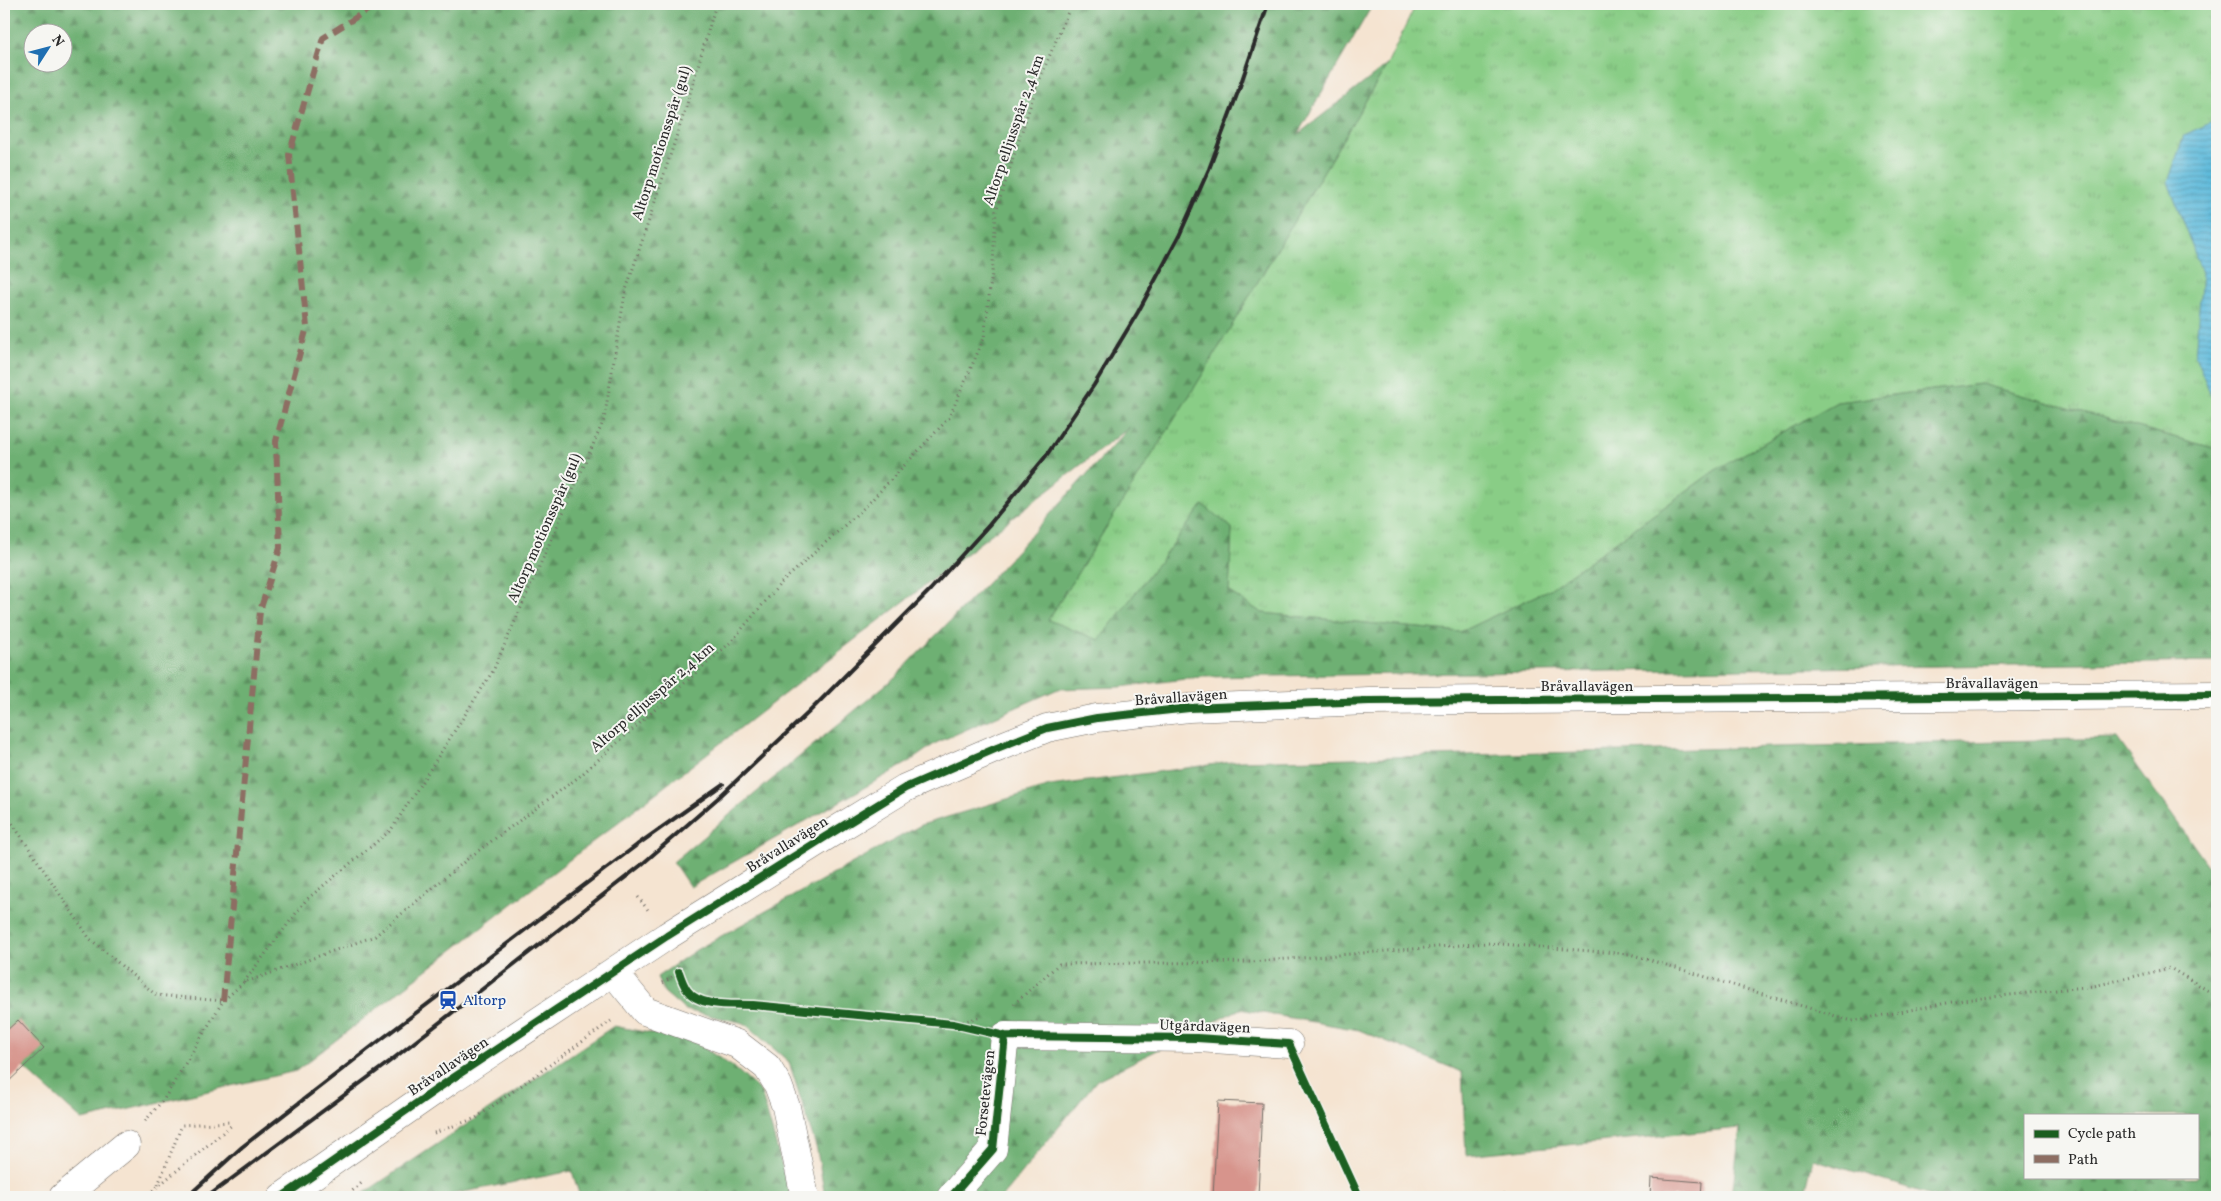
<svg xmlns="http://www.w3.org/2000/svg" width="2221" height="1201" font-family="Vollkorn,serif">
<defs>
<pattern id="grass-tufts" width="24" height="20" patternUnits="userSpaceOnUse" patternTransform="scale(1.25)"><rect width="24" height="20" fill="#89cd86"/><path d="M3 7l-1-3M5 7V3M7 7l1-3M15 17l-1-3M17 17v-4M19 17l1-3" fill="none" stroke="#76b074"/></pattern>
<pattern id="forest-firs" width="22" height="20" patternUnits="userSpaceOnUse" patternTransform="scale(1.25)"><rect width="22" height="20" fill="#6eb073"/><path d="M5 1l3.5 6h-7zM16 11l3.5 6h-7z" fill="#5b8f5f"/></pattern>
<pattern id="water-rules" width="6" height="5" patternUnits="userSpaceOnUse" patternTransform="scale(1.25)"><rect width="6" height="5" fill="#5dbadb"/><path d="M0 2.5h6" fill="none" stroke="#4d97b2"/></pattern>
</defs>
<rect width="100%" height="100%" fill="#f6f6f2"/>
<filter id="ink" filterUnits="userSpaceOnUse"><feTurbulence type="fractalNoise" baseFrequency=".02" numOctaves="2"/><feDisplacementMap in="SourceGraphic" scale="10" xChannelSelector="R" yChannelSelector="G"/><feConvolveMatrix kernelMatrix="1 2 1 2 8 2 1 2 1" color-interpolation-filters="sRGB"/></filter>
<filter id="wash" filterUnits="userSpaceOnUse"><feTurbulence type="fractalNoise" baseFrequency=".0096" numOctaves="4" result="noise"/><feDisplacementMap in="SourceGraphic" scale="20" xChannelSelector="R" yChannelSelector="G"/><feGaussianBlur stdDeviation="1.12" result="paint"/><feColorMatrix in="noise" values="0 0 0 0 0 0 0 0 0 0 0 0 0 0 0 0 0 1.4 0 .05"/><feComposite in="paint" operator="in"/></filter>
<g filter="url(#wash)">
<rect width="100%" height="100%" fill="#f5e4d1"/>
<path fill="url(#grass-tufts)" stroke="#5a7c58" d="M1416,4h801v445l-236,-65 -144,18 -120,67 -167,120 -90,43 -198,-19 -33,-21 3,-64 -29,-23 -104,136 -51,-21 153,-243 186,-312z"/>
<path fill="url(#forest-firs)" stroke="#4c6e4f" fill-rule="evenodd" d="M4,4h1369l-76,131 90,-70 -186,312 -153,243 51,20 104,-135 29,23 -3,64 33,21 198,19 90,-43 167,-120 120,-67 144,-18 236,65v213l-1015,15 -82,10 -62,2 -122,54 -27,19 -219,125 -17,-25 222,-185 92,-94 143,-156 -834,644 -214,49 -78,-70zM32,32h30v30h-30z
M2117,738l100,140v319h-279l-125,-38 -9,38h-72l8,-69 -274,27 -4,-83 -103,-42 -119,-21 -143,71 -95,117h-177l-8,-47 -28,-88 -45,-39 -59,-13 -21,-18 -7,-15 39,-27 225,-125 129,-39 189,-25zM2025,1115h172v62h-172z
M614,1026l81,16 41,27 25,23 30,105h-211l-8,-26 -134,26h-80z"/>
<path fill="url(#water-rules)" stroke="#447283" d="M2217,120v284l-4,-4 -18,-44 7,-83 -34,-91 16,-47z"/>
<g id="blocks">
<path fill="#d7948c" d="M18,1020l26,28 -39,37 -1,-52z
M1218,1101l44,2 -4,94h-45z
M1651,1178l51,4 -1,15h-51z
M1505,1194l1,3h-13z"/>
</g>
</g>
<g filter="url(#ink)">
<use href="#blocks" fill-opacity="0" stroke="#726c65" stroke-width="1"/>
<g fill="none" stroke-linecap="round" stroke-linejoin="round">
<g stroke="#726c65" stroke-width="29">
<path id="minor" d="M613,972l32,39 92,33 30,23 11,18 8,22 19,90
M63,1197l63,-52
M282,1197l168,-117 217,-144 158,-99 80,-49 92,-40 50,-20 50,-10 92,-10 180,-7 848,-6
M951,1197l42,-48 12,-113 192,2 92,6"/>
</g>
<path stroke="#726c65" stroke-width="3" stroke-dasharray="1 4" stroke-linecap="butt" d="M4,811l86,128 66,56 67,6
M638,897l10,13
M244,982l62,-82 85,-70 102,-159 111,-251 21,-127 61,-186 30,-103
M663,983l16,-11 -1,-7
M1014,1004l45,-40 192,-2 236,-19 143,11 222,67 111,-21 131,-14 76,-18 47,28
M953,1024l28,-7
M145,1121l19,-22 59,-98 20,-18 132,-47 95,-79 110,-81 151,-134 49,-58 87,-79 82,-87 35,-80 9,-74 3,-53 40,-123 32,-76 1,-8
M434,1133l42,-15 135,-97
M158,1185l24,-60 48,-3
M145,1197l87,-72
M345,1197l19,-16"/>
<use href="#minor" stroke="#fff" stroke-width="28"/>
<path stroke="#2b2b2b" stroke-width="4" d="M187,1197l55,-50 133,-103 262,-199 86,-61
M207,1197l182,-135 251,-196 78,-68 91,-86 121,-122 59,-65 57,-69 48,-71 44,-73 41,-76 30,-67 29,-77 30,-88"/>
<path stroke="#8d6e63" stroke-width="6" stroke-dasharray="12 6" stroke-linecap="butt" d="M223,1001l37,-390 20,-63 -4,-107 31,-114 -18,-172 34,-117 54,-34"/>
<g stroke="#f6f6f2" stroke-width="11">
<path id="cycleway" d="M679,972c2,6 4,12 8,18 12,18 47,14 66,15l200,19 52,12 192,2 92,6 70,153
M282,1197l168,-117 217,-144 158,-99 80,-49 92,-40 50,-20 50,-10 92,-10 180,-7 848,-6
M951,1197l42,-48 12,-113"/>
</g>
<use href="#cycleway" stroke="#1b5e20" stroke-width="8"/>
</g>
</g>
<defs>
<g id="station-bare" transform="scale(1.5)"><path d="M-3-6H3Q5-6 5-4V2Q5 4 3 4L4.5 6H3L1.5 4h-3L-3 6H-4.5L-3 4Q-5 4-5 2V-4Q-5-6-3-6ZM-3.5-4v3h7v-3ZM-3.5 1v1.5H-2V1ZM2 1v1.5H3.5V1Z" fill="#1a4fb4" stroke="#f6f6f2" stroke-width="2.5" paint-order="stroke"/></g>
</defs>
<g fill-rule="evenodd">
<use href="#station-bare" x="448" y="1000"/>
</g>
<g text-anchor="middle" stroke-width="4" stroke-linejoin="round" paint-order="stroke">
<g font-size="15" fill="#2b2b2b" stroke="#f6f6f2">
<text transform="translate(1013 130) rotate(-71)" y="5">Altorp elljusspår 2,4 km</text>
<text transform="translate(661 143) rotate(-72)" y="5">Altorp motionsspår (gul)</text>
<text transform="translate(544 528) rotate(-66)" y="5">Altorp motionsspår (gul)</text>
<text x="1992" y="688">Bråvallavägen</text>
<text x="1587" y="691">Bråvallavägen</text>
<text transform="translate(652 697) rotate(-41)" y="5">Altorp elljusspår 2,4 km</text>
<text transform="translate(1181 697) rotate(-4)" y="5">Bråvallavägen</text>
<text transform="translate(787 844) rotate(-32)" y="5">Bråvallavägen</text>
<text transform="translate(1205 1026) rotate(2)" y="5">Utgårdavägen</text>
<text transform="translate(448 1066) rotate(-34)" y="5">Bråvallavägen</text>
<text transform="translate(985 1093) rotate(-84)" y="5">Forsetevägen</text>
</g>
<g font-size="15" fill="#164399" stroke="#f6f6f2" text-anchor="start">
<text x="463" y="1005">Altorp</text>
</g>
</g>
<rect width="2221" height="1201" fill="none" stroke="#f6f6f2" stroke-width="20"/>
<rect x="2024" y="1114" width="175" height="65" fill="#f6f6f2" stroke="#a5a5a2"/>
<rect x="2034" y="1130" width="25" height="8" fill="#1b5e20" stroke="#a5a5a2"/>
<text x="2068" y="1138" font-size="15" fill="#2b2b2b">Cycle path</text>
<rect x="2034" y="1155" width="25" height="8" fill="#8d6e63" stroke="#a5a5a2"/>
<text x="2068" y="1164" font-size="15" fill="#2b2b2b">Path</text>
<g transform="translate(48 48) rotate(54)"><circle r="24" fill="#f6f6f2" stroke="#a5a5a2"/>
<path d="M0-4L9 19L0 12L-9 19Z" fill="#1f6fb2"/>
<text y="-8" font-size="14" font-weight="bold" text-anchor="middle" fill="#2b2b2b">N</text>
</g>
</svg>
